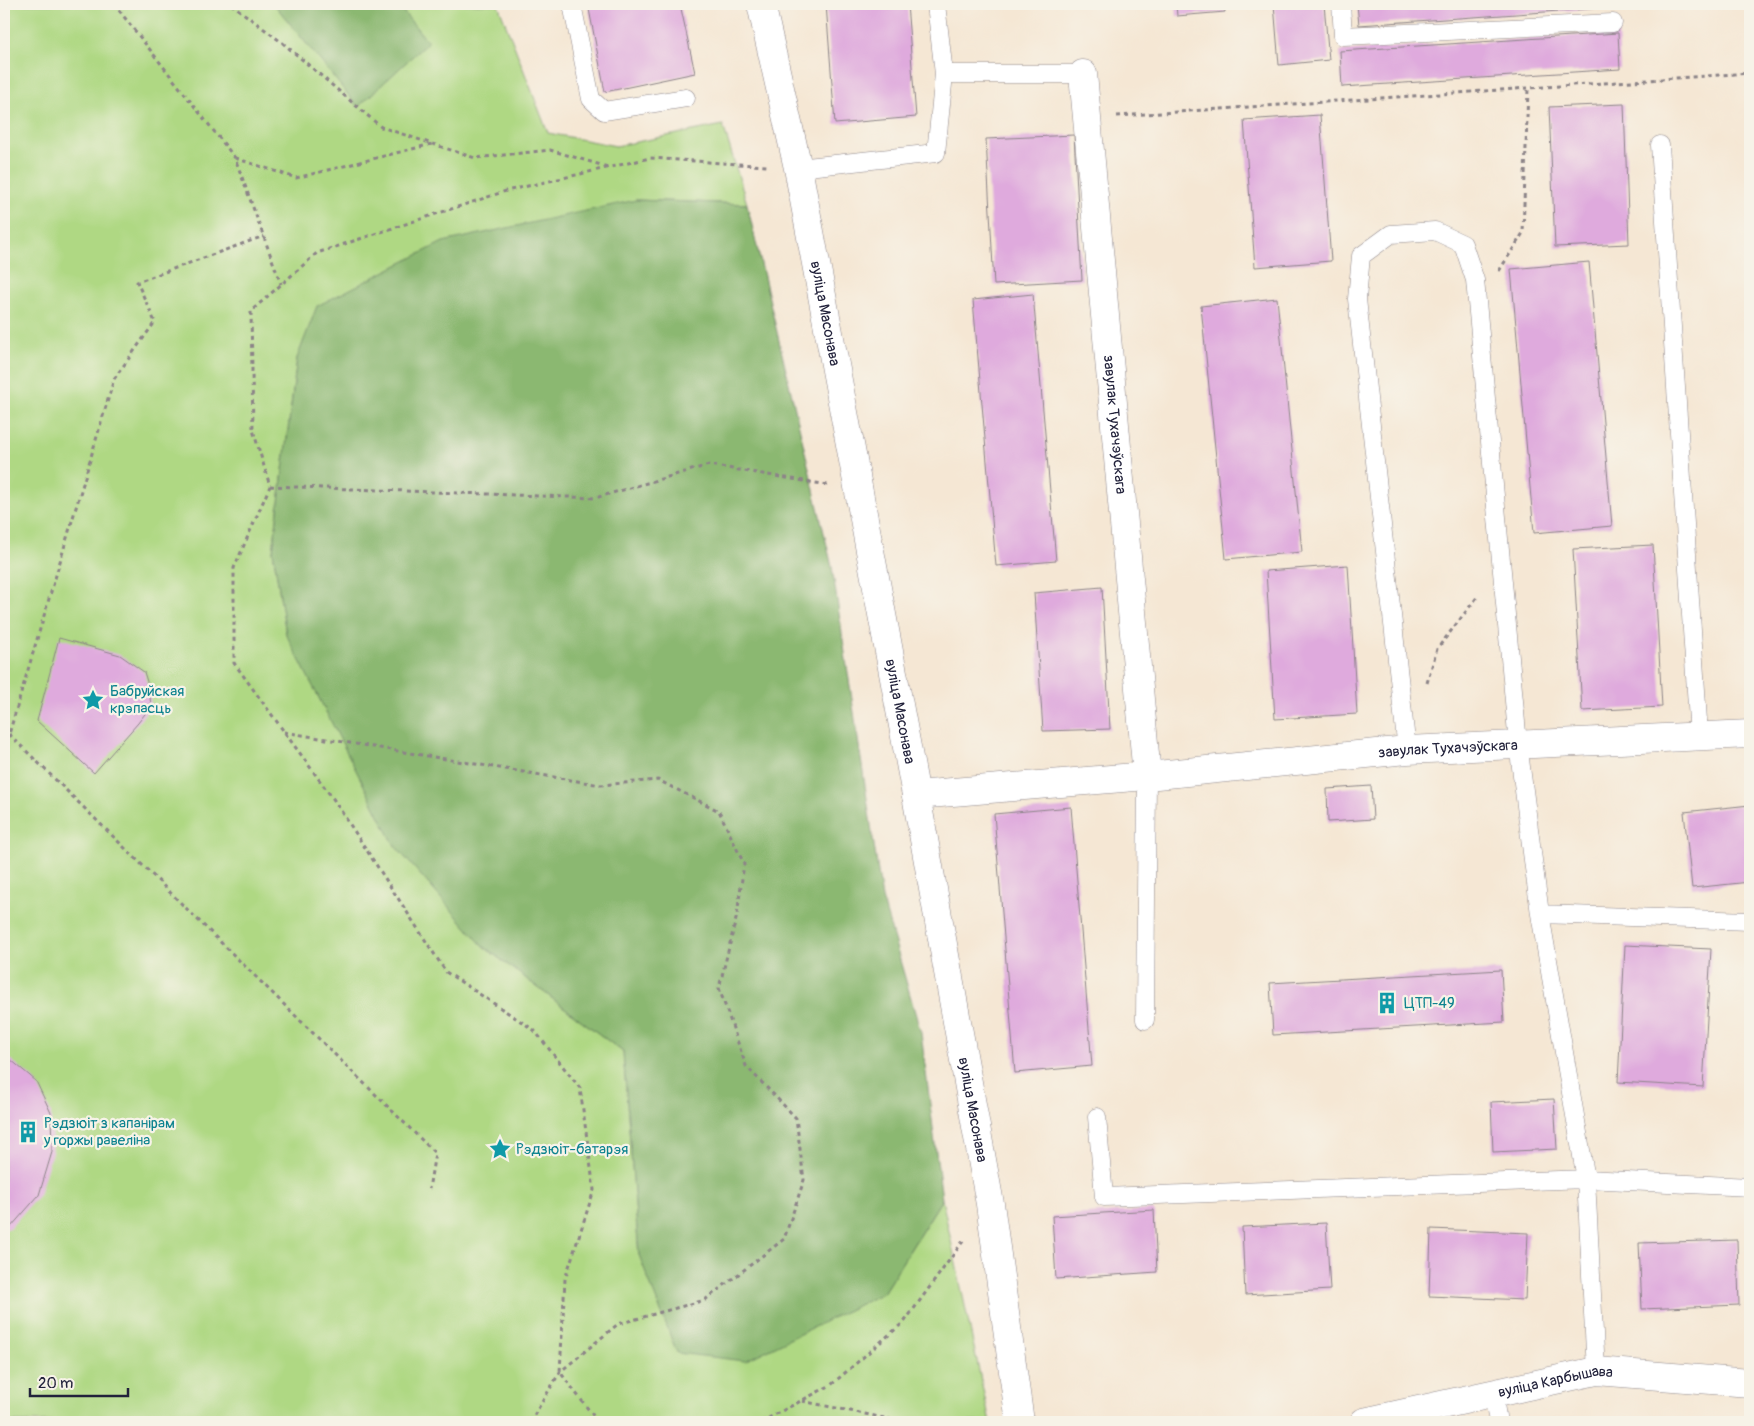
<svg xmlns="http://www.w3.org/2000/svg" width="1754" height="1426" font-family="Pangolin,sans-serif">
<rect width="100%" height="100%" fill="#f7f3e8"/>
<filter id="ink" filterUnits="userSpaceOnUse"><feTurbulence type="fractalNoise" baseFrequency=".02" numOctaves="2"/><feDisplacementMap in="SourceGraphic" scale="10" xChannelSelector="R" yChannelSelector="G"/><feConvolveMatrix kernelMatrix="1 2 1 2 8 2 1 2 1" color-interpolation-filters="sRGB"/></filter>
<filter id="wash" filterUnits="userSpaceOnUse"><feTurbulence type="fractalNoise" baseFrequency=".0096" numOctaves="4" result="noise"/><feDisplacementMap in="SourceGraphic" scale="20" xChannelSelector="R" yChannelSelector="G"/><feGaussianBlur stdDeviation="1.12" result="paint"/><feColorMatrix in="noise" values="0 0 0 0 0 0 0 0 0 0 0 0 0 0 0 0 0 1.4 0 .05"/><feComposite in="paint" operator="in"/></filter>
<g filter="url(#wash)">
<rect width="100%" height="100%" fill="#f5e7d4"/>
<path fill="#afd883" stroke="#687d5f" d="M4,4h494l50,129 68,13 107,-21 24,79 -111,-4 -339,158 -24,193 13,83 197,312 140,106 16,203 244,38 59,-94 48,223h-986z"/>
<path fill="#8bb871" stroke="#566d56" d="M274,4h123l31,38 -70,65z
M636,200l111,4 85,363 50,331 39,135 21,166 -59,94 -138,68 -68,-8 -38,-98 -16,-203 -140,-106 -88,-100 -109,-212 -13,-83 24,-193 20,-52 126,-64z"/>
<g id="blocks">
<path fill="#dfaadd" d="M588,4h92l15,69 -90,19z
M826,4h81l9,113 -81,7z
M1176,4h48l1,8 -48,4z
M1274,4h50l5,56 -50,5z
M1357,4h288v1l-286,20z
M1618,33l2,36 -278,18 -2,-36z
M1624,104l5,140 -74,3 -6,-140z
M1320,115l11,146 -76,6 -11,-147z
M1074,135l8,145 -88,5 -8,-146z
M1589,262l23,264 -78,7 -23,-264z
M1033,294l23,267 -60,5 -23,-266z
M1277,298l25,254 -76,7 -25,-253z
M1653,545l9,162 -80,4 -9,-162z
M1348,565l9,149 -82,5 -9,-148z
M1102,587l8,142 -67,2 -9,-138z
M59,638l61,17 24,17 5,16 2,18 -13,17 -44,50 -57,-52z
M1371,786l2,33 -45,3 -1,-33z
M1750,805v77l-58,6 -8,-76z
M1071,807l21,259 -77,7 -21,-259z
M1625,945l86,4 -8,138 -85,-5z
M1501,970l3,52 -231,13 -3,-52z
M4,1054l32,27 15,32 1,39 -13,43 -29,33 -6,2z
M1554,1099l3,50 -64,3 -2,-50z
M1154,1210l3,62 -101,7 -4,-63z
M1326,1223l4,67 -85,5 -3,-68z
M1431,1229l97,4 -3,67 -96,-4z
M1737,1240l2,65 -97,4 -3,-66z"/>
</g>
</g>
<g filter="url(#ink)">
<use href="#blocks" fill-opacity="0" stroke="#8c8488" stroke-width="1"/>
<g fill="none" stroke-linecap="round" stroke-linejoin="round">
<g stroke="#8c8488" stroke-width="19">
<path id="service" d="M572,4l19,95 13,12 82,-13
M936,4l8,70h139
M1341,4l2,32 270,-13
M1660,145l39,591
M798,168l138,-15 8,-79
M1407,750l-50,-451 4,-43 30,-22 44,-3 28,13 12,36 43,464 22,170 46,265 10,192
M1540,914l210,7
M1145,1020l2,-244
M1097,1117l7,80 482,-18 164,8
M1493,1393l5,29"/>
</g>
<g stroke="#8c8488" stroke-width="29">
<g id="minor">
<path id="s1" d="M761,4l37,164 118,627 74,409 30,218"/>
<path id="s2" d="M1083,74l64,702"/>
<path id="s3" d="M916,795l231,-19 260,-26 343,-16"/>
<path id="s4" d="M1364,1422l232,-51 154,12"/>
</g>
</g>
<path stroke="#8c8488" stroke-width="3" stroke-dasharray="4 4" stroke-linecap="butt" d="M114,4l121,154 46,126
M231,4l53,40 97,83 94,31 75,-8 58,17
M1117,116l633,-43
M235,158l61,20 136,-34
M1499,271l24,-38 5,-144
M270,486l325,12 114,-33 119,20
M1427,683l10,-34 41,-53
M284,732l317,53 57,-5 61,31 25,53 -7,51 -18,73 27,78 50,52 8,62 -20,59 -79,61 -87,24 -58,48 -30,50
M9,734l426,419 -6,36
M4,747l5,-13 105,-355 41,-57 -18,-40 127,-46
M802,1401l87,18 7,3
M598,1422l-38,-50 5,-93 29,-89 -14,-102 -46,-58 -88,-58 -112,-172 -100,-137v-95l36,-82 -17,-56 -2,-119 66,-58 189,-62 144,-33 117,8
M761,1422l70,-37 74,-64 59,-81"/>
<use href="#service" stroke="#fff" stroke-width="18"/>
<use href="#minor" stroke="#fff" stroke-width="28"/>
</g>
</g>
<defs>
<g id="sight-bare" transform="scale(1.725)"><path d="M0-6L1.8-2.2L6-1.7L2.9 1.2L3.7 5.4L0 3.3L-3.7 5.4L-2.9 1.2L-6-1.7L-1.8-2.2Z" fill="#0f9aa8" stroke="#f7f3e8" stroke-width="2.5" paint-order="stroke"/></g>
<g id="building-bare" transform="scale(1.725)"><path d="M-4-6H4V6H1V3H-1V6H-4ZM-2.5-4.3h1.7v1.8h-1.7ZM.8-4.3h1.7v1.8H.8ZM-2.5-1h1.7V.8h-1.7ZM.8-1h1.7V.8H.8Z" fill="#0f9aa8" stroke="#f7f3e8" stroke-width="2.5" paint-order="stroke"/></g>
</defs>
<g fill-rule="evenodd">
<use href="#sight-bare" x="93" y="700"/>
<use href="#building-bare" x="1387" y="1003"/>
<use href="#building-bare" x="28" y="1132"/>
<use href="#sight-bare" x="500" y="1149"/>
</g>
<g text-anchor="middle" stroke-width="4.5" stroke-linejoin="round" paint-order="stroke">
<g font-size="15" fill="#22223b" stroke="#f7f3e8">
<text dy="5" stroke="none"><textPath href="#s1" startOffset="316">вуліца Масонава</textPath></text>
<text dy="5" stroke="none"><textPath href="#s2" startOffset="352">завулак Тухачэўскага</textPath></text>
<text dy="5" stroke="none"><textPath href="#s1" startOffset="721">вуліца Масонава</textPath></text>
<text dy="5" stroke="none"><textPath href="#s3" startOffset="534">завулак Тухачэўскага</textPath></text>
<text dy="5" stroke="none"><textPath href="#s1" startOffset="1126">вуліца Масонава</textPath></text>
<text dy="5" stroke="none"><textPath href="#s4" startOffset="196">вуліца Карбышава</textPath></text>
</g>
<g font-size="15" fill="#0d838f" stroke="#f7f3e8" text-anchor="start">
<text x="110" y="696">Бабруйская<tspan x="110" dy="17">крэпасць</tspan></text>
<text x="1404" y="1008">ЦТП-49</text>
<text x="44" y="1128">Рэдзюіт з капанірам<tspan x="44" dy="17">у горжы равеліна</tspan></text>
<text x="516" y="1154">Рэдзюіт-батарэя</text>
</g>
</g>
<rect width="1754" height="1426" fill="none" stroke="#f7f3e8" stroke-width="20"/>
<path d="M30 1388v8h98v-8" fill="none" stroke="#22223b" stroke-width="2.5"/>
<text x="38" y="1388" font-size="15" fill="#22223b" stroke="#f7f3e8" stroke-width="4" paint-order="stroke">20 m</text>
</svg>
